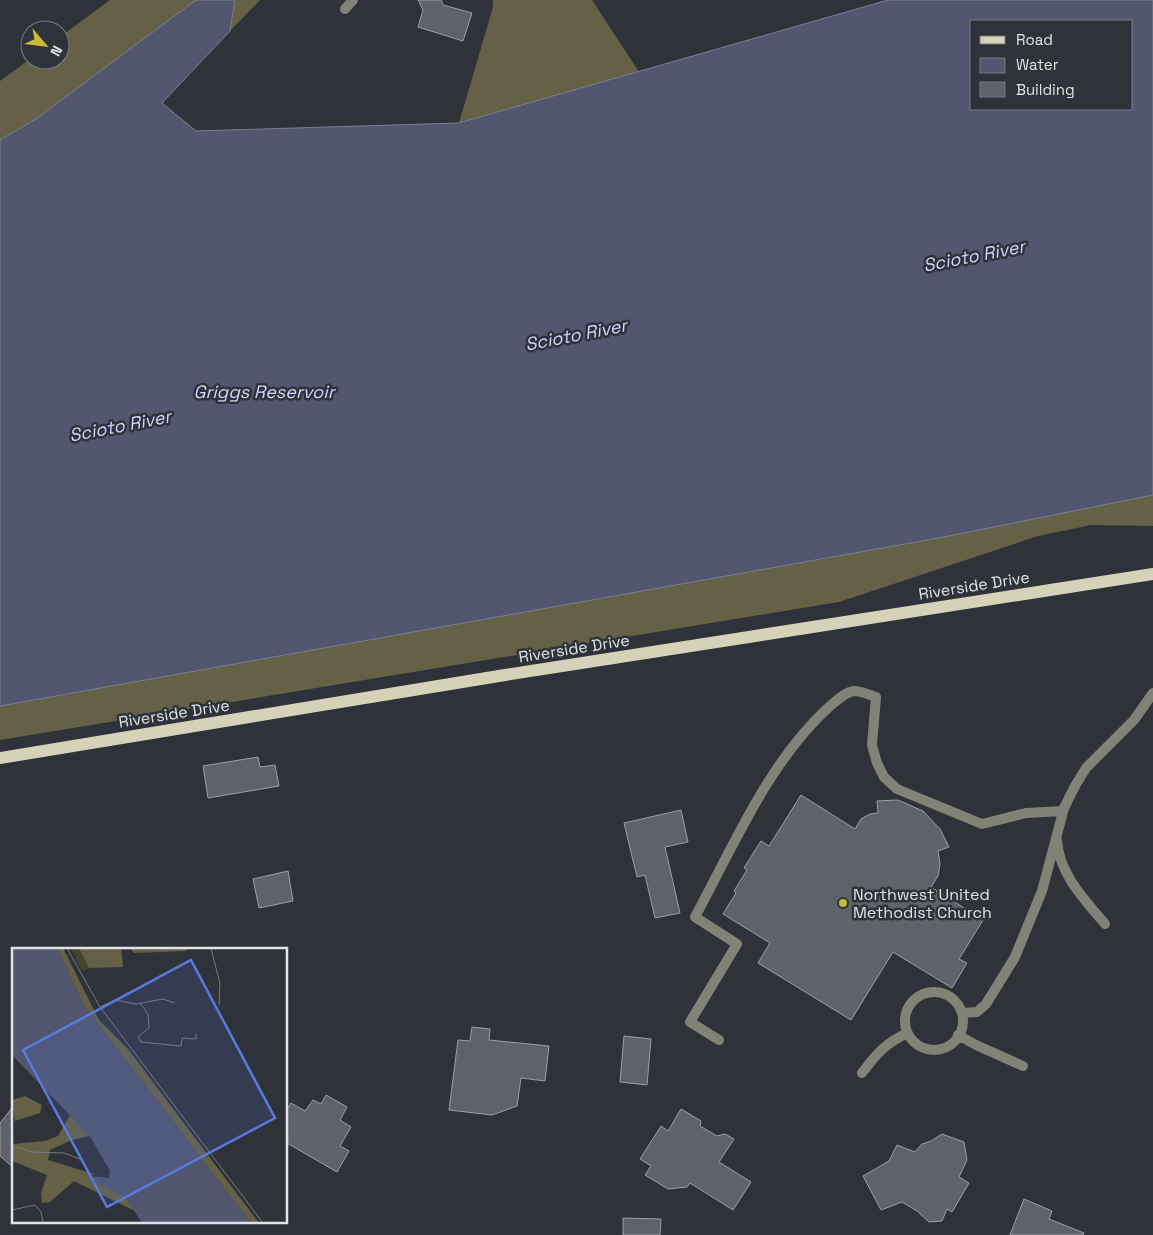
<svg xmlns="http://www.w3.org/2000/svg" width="1153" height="1235" font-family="'Space Grotesk',sans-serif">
<rect width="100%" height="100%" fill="#30323a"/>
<path fill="#646146" d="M110,0h86l-160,119 -36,21v-59l30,-22v1h30v-23z
M235,0h25l-30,31z
M493,0h99l47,72 -180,51 34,-116z
M1153,495v31l-62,-1 -53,11 -199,66 -839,138v-34l944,-169z"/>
<path fill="#52566f" stroke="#7d8093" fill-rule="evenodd" d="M196,0h39l-5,31 -68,72 34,28 263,-8 429,-123h265v495l-209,42 -944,169v-566l36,-21zM972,21h160v88h-160z"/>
<path fill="#60626a" stroke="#9d9fa9" d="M418,0h23l2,5 29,8 -9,28 -45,-14 5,-17z
M258,757l2,10 15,-2 4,21 -71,12 -5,-32z
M801,795l54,34 6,-10 9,-5 8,-1 -1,-12 21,-1 25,11 17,18 9,18 -11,4 2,13 -2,12 -7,11 52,33 -24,39 8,4 -15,25 -59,-36 -42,68 -93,-57 12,-20 -47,-29 13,-21 -2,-2 13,-21 -3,-2 17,-27 8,5z
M681,810l7,32 -23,5 15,66 -25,5 -10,-43 -8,2 -13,-54z
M288,871l5,30 -34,7 -6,-29z
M472,1027l18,2 -1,11 60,6 -4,35 -24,-3 -4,28 -25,9 -43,-5 9,-70 12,1z
M624,1036l27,3 -4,46 -27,-3z
M326,1095l21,12 -7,13 11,7 -11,19 9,5 -12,21 -50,-29 -1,2v-34l5,-8 14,8 8,-11 8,4z
M12,1108l2,1v59l-14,-12v-33z
M681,1109l20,12 -1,5 17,10 8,-2 9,5 -15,23 32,20 -18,28 -43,-27 -3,4 -19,2 -23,-14 6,-9 -11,-7 21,-33 7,5z
M942,1134l22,8 3,18 -8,17 10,6 -17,29 -5,-3 -5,12 -13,1 -12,-11 -15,-9 -21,8 -18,-34 26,-15 8,-16 18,7 7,-8 9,-3z
M1024,1199l28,12 -3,8 35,14 -1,2h-73z
M623,1218l38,1 -1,16h-37z"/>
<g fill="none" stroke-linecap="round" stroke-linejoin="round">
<path stroke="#838276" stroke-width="10" d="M345,9l8,-9
M1057,840c2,34 27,59 48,84
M905 1021a29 29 0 1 1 58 0a29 29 0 1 1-58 0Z
M962,1013l15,-1 9,-8 29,-47 27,-66 22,-83 11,-22 11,-18 48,-48 19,-27
M958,1035l18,10 47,21
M719,1040l-29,-18 47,-78 -42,-27c38,-70 74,-156 134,-210 7,-6 16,-15 25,-16 7,0 16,4 22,6l-4,48 5,18 7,14 13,12 85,35 44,-11 37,-2
M862,1073c15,-20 23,-29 45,-40"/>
<path stroke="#d4d2b9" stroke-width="12" d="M0,758l505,-83 648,-101"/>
</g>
<circle fill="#c8bb3b" stroke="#30323a" stroke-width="2" cx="843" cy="903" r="5"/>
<g text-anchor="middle" stroke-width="5" stroke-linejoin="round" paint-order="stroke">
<g font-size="16" fill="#e2e3e8" stroke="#30323a">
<text transform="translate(974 585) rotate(-9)" y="6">Riverside Drive</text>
<text transform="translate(574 648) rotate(-9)" y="6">Riverside Drive</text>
<text transform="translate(174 713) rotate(-9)" y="6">Riverside Drive</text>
</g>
<g font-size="16" fill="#e2e3e8" stroke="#30323a" text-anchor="start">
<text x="853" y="900">Northwest United<tspan x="853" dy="18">Methodist Church</tspan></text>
</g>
<g font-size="18" font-style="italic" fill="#cfd6ff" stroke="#30323a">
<text transform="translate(974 256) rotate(-11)" y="6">Scioto River</text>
<text transform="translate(576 335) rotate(-11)" y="6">Scioto River</text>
<text x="264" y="398">Griggs Reservoir</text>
<text transform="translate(120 426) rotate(-11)" y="6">Scioto River</text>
</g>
</g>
<g transform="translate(12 948)">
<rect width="275" height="275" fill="#30323a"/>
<path d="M59,0h8l10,20 -7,3z" fill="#46442d"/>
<path d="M45,0h6l36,72 29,29 131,174h-8l-167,-217zM67,0h42l2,19 -34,1zM118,0h56v3l-52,2zM13,148l17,9 -2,8 -25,8 -3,-21zM58,167l20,21 -18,4 -22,10 -2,10 46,14 -5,2 37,22 9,13 -61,-30 -24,21 -8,1 -1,-10 6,-18 -35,-14v-17l33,-3 13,-5z" fill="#646146"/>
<path d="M0,0h45l27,58 167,217h-109l-16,-25 -35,-18 -3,-4 21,2 1,-7 -20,-35 -78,-81z" fill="#52566f"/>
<path fill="none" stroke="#777980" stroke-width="1" d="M55,0l33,59 163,216M199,0l9,36 -1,21M128,55l8,11 1,14 -11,9 3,5 40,4 1,-8 14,1v-5M88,59l15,-7 21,4 27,-5 12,4M0,202l7,-3 12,5 33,1 19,7M0,262l23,-5 6,7 2,11"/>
<path fill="#587bdd" fill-opacity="0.15" stroke="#587bdd" stroke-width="2.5" d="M179,12l84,158 -168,89 -84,-157z"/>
<rect width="275" height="275" fill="none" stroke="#e2e3e8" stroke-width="2.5"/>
</g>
<rect x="970" y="20" width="162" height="90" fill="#30323a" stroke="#777980"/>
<rect x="980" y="36" width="25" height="8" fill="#d4d2b9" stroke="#777980"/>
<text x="1016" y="45" font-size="15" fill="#e2e3e8">Road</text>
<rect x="980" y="58" width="25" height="15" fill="#52566f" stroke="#777980"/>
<text x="1016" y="70" font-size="15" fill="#e2e3e8">Water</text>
<rect x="980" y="82" width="25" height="15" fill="#60626a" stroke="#777980"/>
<text x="1016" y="95" font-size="15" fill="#e2e3e8">Building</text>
<g transform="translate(45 45) rotate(118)"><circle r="24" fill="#30323a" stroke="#777980"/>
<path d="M0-4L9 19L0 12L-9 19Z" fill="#c8bb3b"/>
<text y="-8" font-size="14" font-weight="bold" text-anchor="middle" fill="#e2e3e8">N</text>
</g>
</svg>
